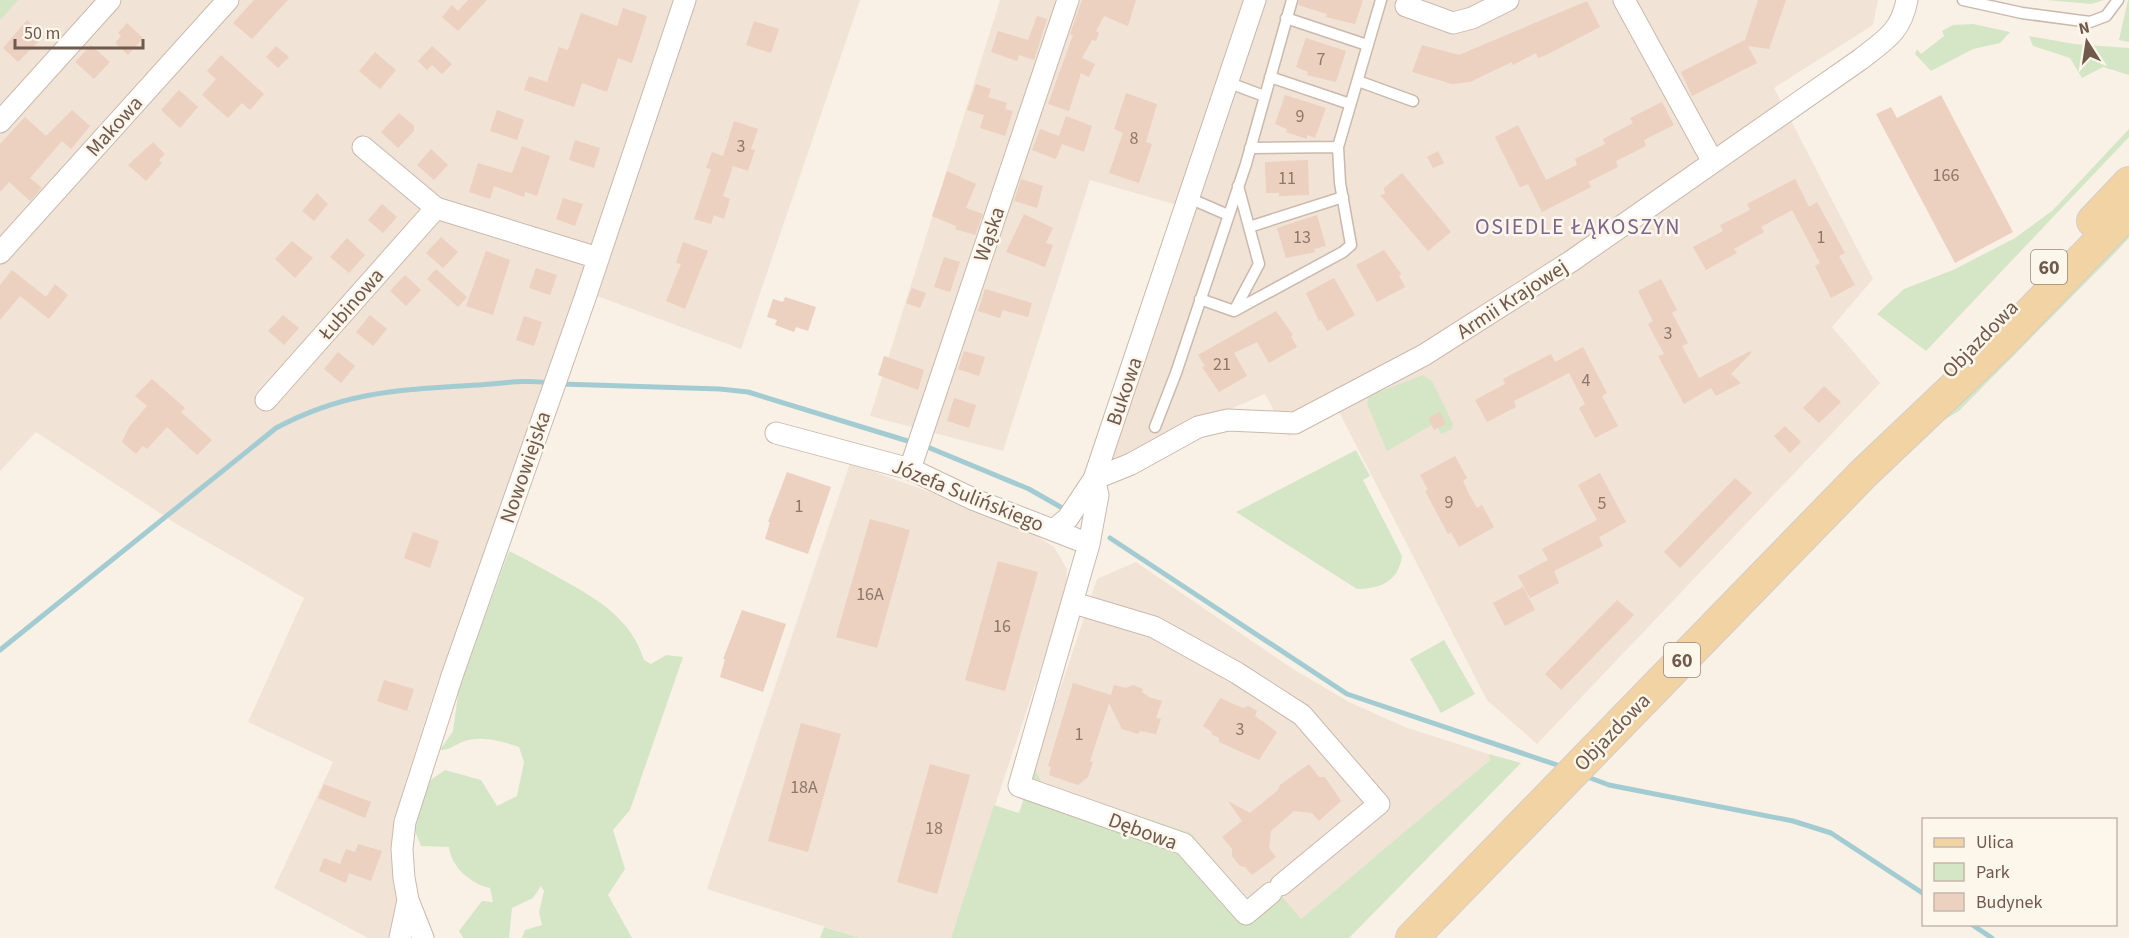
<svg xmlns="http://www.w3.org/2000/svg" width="2129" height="938" font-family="'Source Sans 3',sans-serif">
<rect width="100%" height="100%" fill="#faf1e6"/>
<path fill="#f1e3d5" d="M17,0h843l-119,349 -144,-53 -138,392 -20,-11 -37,116 -12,60 8,50 -10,35h-20l-94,-50 59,-126 -85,-40 56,-124 -129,-75 -139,-91 -36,39v-452z
M1000,0h878l-5,25 -99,63 99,191 -41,48 48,56 -343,361 -50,-44 -148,-288 -51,24 -23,-42 -163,71 89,-256 -101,-29 -87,271 -133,-35z
M850,463l167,61 37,23 13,22 -1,23 -115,346h-91l-153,-49z
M1136,562l157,107 56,33 56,25 84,27 1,6 -189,159 -42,-22 -12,2 -56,-66 -149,-50 -8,-16 63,-188z"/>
<path fill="#d4e6c6" d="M0,0h18l-18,20z
M2047,0h57l-13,4z
M2128,0h1v42l-10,-2z
M1973,24l37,8 -10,11 -27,6 -42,22 -16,-17 2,-5 4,5 23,-18 -2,-5 11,-6z
M2029,36l45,8 55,4v27l-26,-8 -21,11 -12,-20 -37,-12z
M2129,129v8l-203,214 -49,-37 27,-25 49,-19 62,-32 37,-27z
M2129,222v16l-12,13 -158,160 -29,17z
M1423,375l9,6 21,43 -1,5 -11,5 -6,-11 -48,28 -20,-47 2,-8z
M1356,450l14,26 -7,4 39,76c-3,25 -22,33 -45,33l-121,-77z
M509,551c19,9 36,19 54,29 36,20 68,39 81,80l7,4 15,-9 17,2 -53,153 -17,20 12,39 -17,26 24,43h-110l3,-8 17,-5 -3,-13 5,-21 -3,-5 -8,12 -21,10 -3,30h-46l-4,-7 23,-30 11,1 -3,-14c-19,-4 -39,-21 -41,-41l-28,-1 -6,-15 10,-47 20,-14 36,10 16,26 20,-10 7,-34 -5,-15c-17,-6 -39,-12 -57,-5 -8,3 -13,9 -22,8l13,-19 6,-43z
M1444,640l31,54 -34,19 -31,-54z
M1489,754l32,9 -172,175h-398l43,-133 25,8 15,-46 8,16 149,50 56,66 12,-2 13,-12 29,34 189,-159z
M824,927l36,11h-40z"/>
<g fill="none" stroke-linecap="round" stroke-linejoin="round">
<path stroke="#a3ccd2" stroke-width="5" d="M561,384l159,5 28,3 163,50
M925,446l104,43 35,20
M1110,538l237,156 216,73
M0,650l276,-222c69,-37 123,-38 200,-43 23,-1 49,-6 73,-2
M1585,776l24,9 184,36 38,12 93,61
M1971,924l21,14"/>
</g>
<path fill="#ecd0c0" d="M254,0h34l-36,39 -19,-16z
M468,0h19l-29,31 -16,-14 10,-12 6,6z
M1082,0h54l-8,26 -24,-10 -8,15 3,2 -3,8 -4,-1 -10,18 13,6 -6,13 -8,-4 -12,38 -21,-7 25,-69 -3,-1z
M1299,0h64l-8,24 -29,-7 1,-3 -29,-9z
M1758,0h28l-17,49 -21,-3 9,17 -65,33 -11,-24 64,-32z
M1587,1l13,26 -54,28 -8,3 -2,-5 -23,12 -1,-3 -42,20 -18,2 -40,-12 10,-27 37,10z
M623,8l24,8 -15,47 -14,-5 -11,34 -25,-9 -8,24 -50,-17 5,-14 18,6 12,-35 9,3 13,-37 36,13z
M1049,13l-15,47 -15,-5 -2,6 -26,-9 7,-21 30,9 9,-24 10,3z
M27,20l17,16 -26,26 -15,-14z
M754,21l25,8 -8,24 -25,-8z
M127,23l16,15 -15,17 -13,-12 6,-7 -3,-3z
M1306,38l40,13 -10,31 -29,-7 1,-3 -12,-5z
M91,45l19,17 -16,17 -19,-17z
M276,46l13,11 -11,11 -12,-11z
M432,46l20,18 -10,10 -10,-9 -5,5 -9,-9z
M375,52l21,18 -16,19 -21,-18z
M221,55l43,39 -14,16 -8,-7 -14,15 -26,-23 14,-16 -9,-8z
M976,84l15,5 -3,8 19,6 -2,6 8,2 -8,25 -25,-8 4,-13 -17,-5z
M179,90l19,17 -18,21 -19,-18z
M1126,93l31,11 -11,38 6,2 -13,39 -30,-10 14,-40 -9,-4z
M1285,95l41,13 -11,30 -8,-3v4l-21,-7 1,-3 -12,-5z
M1941,95l72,137 -58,31 -79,-149 15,-7 6,11z
M1662,102l12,23 -30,15 2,6 -30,15 2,6 -30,15 3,5 -49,25 -14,-28 -8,3 -25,-50 23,-12 28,55 31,-15 -2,-6 30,-15 -2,-5 30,-16 -3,-5z
M72,110l18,16 -19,23 -9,-8 -32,37 12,10 -12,13 -21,-19 -9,10v-48l25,-27 21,19z
M497,110l27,10 -7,20 -27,-9z
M399,113l15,13v5l-16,17 -17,-16z
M1066,116l26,10 -8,26 -22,-8 -6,15 -24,-9 8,-21 19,7z
M734,121l24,8 -7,20 4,1 -7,21 -15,-5 -10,30 7,3 -6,20 -10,-4 -3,9 -17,-5 17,-50 -5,-1 6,-16 11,4z
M575,140l25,8 -6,20 -25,-8z
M153,142l12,12 -6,6 3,3 -16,18 -18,-16z
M522,146l28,10 -13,40 -12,-4 -1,5 -30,-11 -4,13 -21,-7 9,-29 34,10z
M431,149l17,16 -14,15 -17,-15z
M1438,151l6,12 -11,5 -6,-11z
M1308,160l1,35 -30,1v-3h-13l-1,-31z
M947,171l29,13 -10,24 17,6 -8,21 -20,-6 1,-3 -24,-10z
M1402,173l49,59 -23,19 -48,-56 5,-1 -1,-6z
M1021,179l22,7 -6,22 -23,-7z
M1795,179l14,28 8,-5 28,51 -6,3 16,29 -24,13 -16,-32 5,-3 -28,-53 -31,17 3,5 -30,17 3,4 -31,17 -13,-23 30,-16 -3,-6 30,-15 -3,-6z
M317,193l11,11 -14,17 -12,-10z
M563,198l20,6 -8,22 -19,-7z
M382,204l15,13 -14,16 -15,-13z
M1024,214l29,14 -7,15 7,2 -8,22 -39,-15z
M1317,215l9,31 -12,3 1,3 -29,6 -9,-30z
M441,237l17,15 -15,16 -17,-15z
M347,238l18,17 -16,18 -19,-16z
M292,241l21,17 -18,20 -20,-19z
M683,242l25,9 -23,58 -19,-8 15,-37 -5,-1z
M1384,250l17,24 -2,2 6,11 -28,15 -21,-37z
M486,251l24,9 -17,55 -27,-9z
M944,257l16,5 -10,30 -16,-5z
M536,268l21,7 -7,20 -21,-7z
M436,269l31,28 -9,10 -31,-28z
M12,270l34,27 9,-13 13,11 -19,24 -29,-23 -20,24v-35z
M405,275l16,15 -15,16 -16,-15z
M1334,278l21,37 -28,16 -6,-11 -2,1 -13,-28z
M1661,279l16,31 -5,3 16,30 -6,3 17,32 51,-27 1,2 -20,21 10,9 -25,13 -5,-8 -27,16 -26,-48 6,-2 -16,-30 5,-3 -15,-30z
M912,288l14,5 -6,15 -14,-5z
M985,289l47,14 -4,14 -25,-7 -3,8 -22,-7z
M785,297l31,10 -8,24 -12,-4 -2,5 -19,-7 2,-5 -10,-3 6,-18 10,3z
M1276,311l17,24 -2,1 6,11 -28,16 -12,-21 -23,11 13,23 -28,16 -17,-25 3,-1 -7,-11z
M283,315l16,13 -15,17 -16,-14z
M370,315l17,14 -14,17 -17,-14z
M524,316l18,6 -8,24 -18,-6z
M1583,347l24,46 -5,3 16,30 -23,12 -16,-30 6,-4 -16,-31 -55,28 2,6 -29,15 -12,-22 30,-16 -2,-5 48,-25 4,8z
M964,351l21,6 -6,19 -21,-7z
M338,352l17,14 -14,17 -17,-14z
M884,356l40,14 -6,20 -40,-15z
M152,379l33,29 -4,4 31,28 -15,15 -30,-28 -20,22 -4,-3 -7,8 -14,-12 7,-15 18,-21 -12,-10z
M1824,386l17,16 -22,21 -16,-15z
M954,398l22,7 -7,23 -22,-7z
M1440,412l6,12 -12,6 -6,-12z
M1785,426l16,16 -11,11 -16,-17z
M1455,456l12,22 -4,3 6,13 8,14 5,-3 12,22 -35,20 -8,-15 -3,2 -23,-43 3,-1 -8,-15z
M787,472l44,15 -23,67 -43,-15 5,-17h-2z
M1600,473l26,49 -27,15 4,9 -49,25 5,12 -29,15 -12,-22 30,-16 -6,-11 55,-29 -19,-35z
M1735,478l17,15 -72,75 -16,-16z
M870,519l40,11 -33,118 -41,-11z
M413,532l26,9 -9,27 -26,-10z
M998,561l40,11 -33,119 -40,-11z
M1523,587l12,23 -30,16 -12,-23z
M1617,600l17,15 -73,75 -16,-16z
M742,610l44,14 -23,68 -43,-15 5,-18h-2z
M384,680l30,9 -7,22 -30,-10z
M1073,683l38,12 3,-10 12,3 7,-3 10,4 -1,3 7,5 13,4 -6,17 5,1 -5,15 -16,-3 -2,3 -16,-5 -13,-26 -19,58 3,1 -5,15 -10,8 -29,-10 2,-8 -3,-1z
M1220,698l23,10 5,-2 9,5 -2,5 22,16 -18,28 -40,-18v-4l-8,-4 1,-2 -9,-6z
M801,723l40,11 -33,118 -40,-11z
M930,764l40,11 -33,119 -40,-12z
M1309,764l10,13h6l16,24 -22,20 -7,-8 -18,-2 -23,20 -2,17 7,9 -24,18 -7,-8 -5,-1 -8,-10v-7l-10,-12 20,-16 -14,-20 22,12 28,-23 2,-5z
M324,784l47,18 -6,16 -47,-20z
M358,844l24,7 -11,30 -22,-8 -3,10 -27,-12 5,-13 16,6 6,-15 9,3z"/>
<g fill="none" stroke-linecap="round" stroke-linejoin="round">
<g stroke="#cab9ad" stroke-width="13">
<path id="service" d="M1963,0l59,13 68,9 16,-6 12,-16
M1286,18l81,27
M1270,77l80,27
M1358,81l55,20
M1227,82l37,14
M1250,148l88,-1
M1189,198l39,17
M1249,227l94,-30
M1200,299l34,12 109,-59 8,-7 -11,-62 -2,-36 43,-147
M1234,311l25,-47 -21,-78
M1155,427l21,-54 70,-209 46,-164"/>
</g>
<g stroke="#cab9ad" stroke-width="23">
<path id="minor" d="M1255,0l-161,479 4,16 -9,49 -70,242 165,58 62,70 25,-21
M1624,0l89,162
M1406,6l47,17 19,-5 36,-18
M0,122l110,-122
M363,147l73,61 162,50
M0,253l228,-253
M266,400l170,-192
M776,433l134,36 65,31 114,44
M910,469l158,-469
M1055,529l13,-11 26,-39 37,-15 67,-37 30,-7 67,3 129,-68 146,-93 291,-203c24,-19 40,-27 46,-59
M1074,603l80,24 83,46 65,42 77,89 -98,81
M400,938l8,-38
M423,938l-15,-38 -4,-22 -2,-29 3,-27 47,-146 133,-378 100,-298"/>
</g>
<g stroke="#d4cdca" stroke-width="34">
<path id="primary" d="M2093,221l36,-38
M1412,938l451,-464 138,-131 128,-132"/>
</g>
<use href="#service" stroke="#fff" stroke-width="10"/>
<use href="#minor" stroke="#fff" stroke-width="21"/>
<use href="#primary" stroke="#f2d3a4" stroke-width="32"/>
</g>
<g text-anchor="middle" stroke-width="5" stroke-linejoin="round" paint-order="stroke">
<g font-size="18" fill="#8f776a">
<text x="1321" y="65">7</text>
<text x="1300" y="122">9</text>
<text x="1134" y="144">8</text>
<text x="741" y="152">3</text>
<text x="1946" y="181">166</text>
<text x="1287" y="184">11</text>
<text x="1302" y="243">13</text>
<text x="1821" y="243">1</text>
<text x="1668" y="339">3</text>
<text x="1222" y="370">21</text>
<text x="1586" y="386">4</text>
<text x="1449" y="508">9</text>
<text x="1602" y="509">5</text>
<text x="799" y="512">1</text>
<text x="870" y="600">16A</text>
<text x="1002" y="632">16</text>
<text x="1240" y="735">3</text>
<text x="1079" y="740">1</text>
<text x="804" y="793">18A</text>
<text x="934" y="834">18</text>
</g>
<g fill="#fdf6eb" stroke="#9a887c" stroke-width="1.5">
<rect x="2031" y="250" width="36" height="34" rx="4.5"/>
<rect x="1664" y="643" width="36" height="34" rx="4.5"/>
</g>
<g font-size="20" font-weight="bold" fill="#70594d">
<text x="2049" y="274">60</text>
<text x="1682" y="667">60</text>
</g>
<g font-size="21" fill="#70594d" stroke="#fdf6eb">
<text transform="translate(114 126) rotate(-48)" y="7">Makowa</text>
<text transform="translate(989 234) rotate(-71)" y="7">Wąska</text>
<text transform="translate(1512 299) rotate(-33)" y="7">Armii Krajowej</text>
<text transform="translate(351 304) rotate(-49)" y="7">Łubinowa</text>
<text transform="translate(1980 339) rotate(-46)" y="7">Objazdowa</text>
<text transform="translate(1124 391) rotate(-71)" y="7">Bukowa</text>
<text transform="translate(525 467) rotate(-71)" y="7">Nowowiejska</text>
<text transform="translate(968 495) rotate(22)" y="7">Józefa Sulińskiego</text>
<text transform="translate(1612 732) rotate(-46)" y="7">Objazdowa</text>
<text transform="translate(1143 831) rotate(20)" y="7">Dębowa</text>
</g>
<g font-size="22" letter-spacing="1.5" fill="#7e658c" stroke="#fdf6eb">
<text x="1578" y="234">OSIEDLE ŁĄKOSZYN</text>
</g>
</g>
<rect x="1922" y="818" width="195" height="108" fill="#fdf6eb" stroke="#c5b7ac" stroke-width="1.5"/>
<rect x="1934" y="838" width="30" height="9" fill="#f2d3a4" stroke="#c5b7ac" stroke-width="1.5"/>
<text x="1976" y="848" font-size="18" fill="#70594d">Ulica</text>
<rect x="1934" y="863" width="30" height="18" fill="#d4e6c6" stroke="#c5b7ac" stroke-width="1.5"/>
<text x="1976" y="878" font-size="18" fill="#70594d">Park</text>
<rect x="1934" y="893" width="30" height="18" fill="#ecd0c0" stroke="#c5b7ac" stroke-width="1.5"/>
<text x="1976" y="908" font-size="18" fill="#70594d">Budynek</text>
<g transform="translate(2087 42) rotate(348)" stroke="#fdf6eb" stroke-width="4.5" paint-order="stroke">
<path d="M0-4.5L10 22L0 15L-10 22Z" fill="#70594d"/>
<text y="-9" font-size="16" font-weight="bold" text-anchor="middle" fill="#70594d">N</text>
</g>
<path d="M15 39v9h128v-9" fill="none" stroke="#70594d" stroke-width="3"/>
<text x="24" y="39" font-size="18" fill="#70594d" stroke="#fdf6eb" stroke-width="4.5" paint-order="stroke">50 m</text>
</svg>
